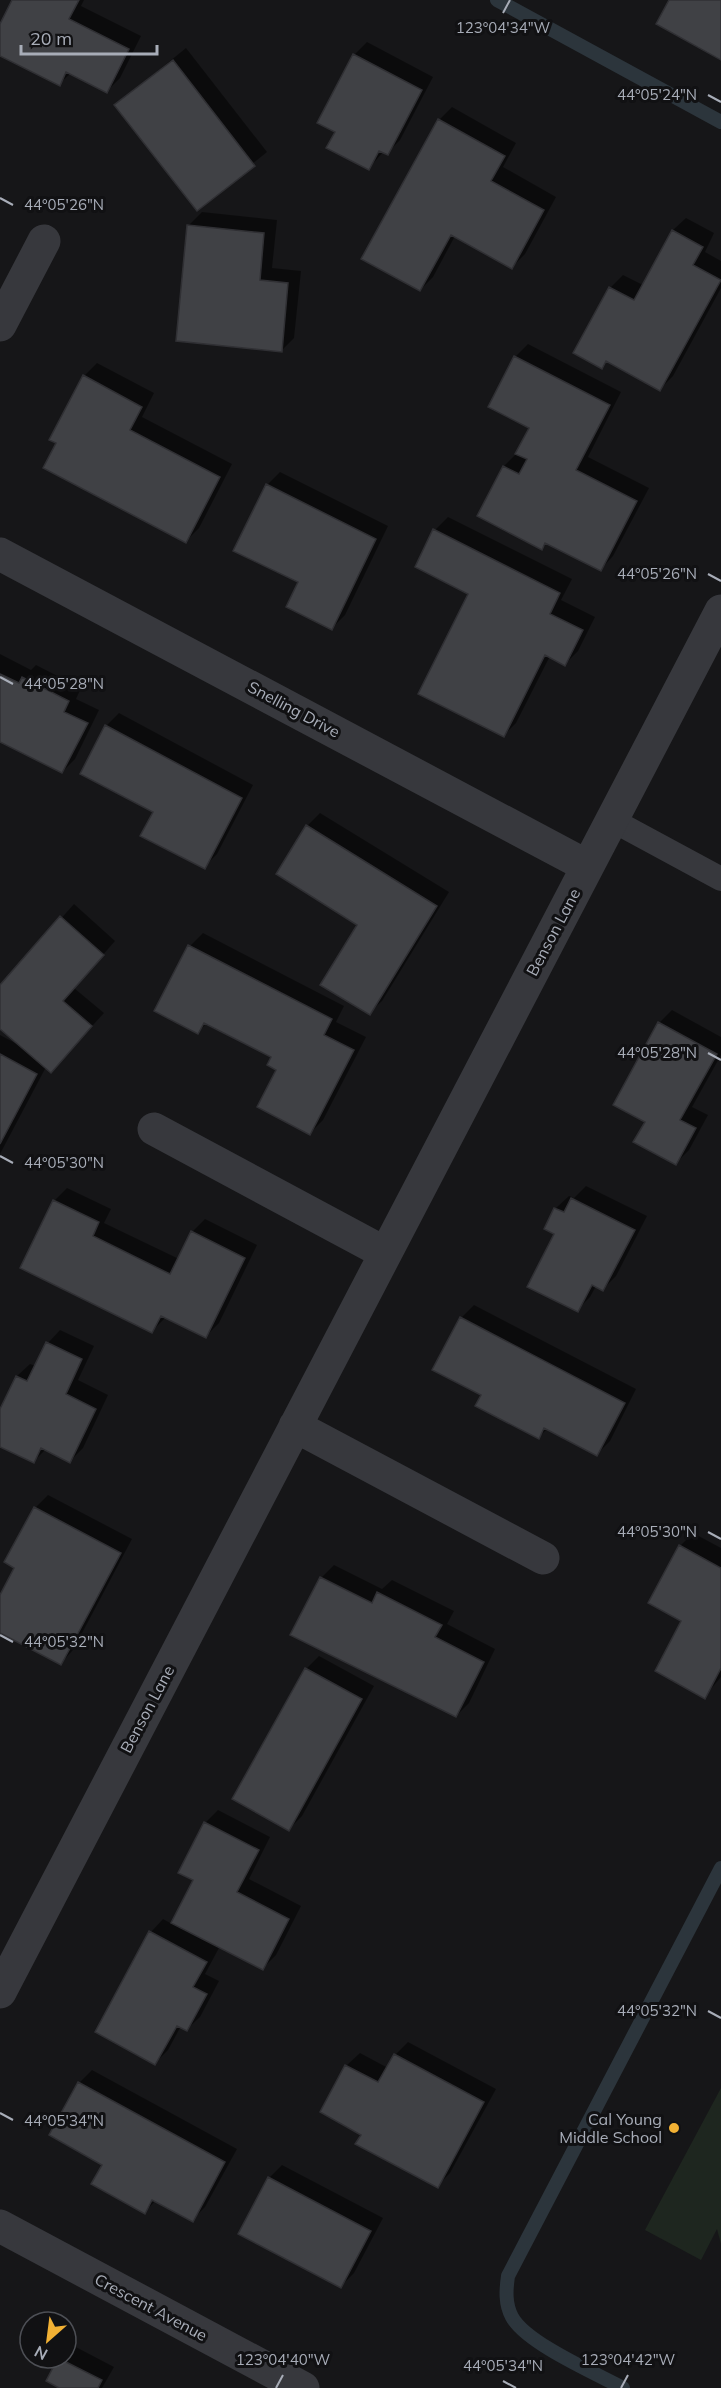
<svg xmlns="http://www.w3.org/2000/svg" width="721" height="2388" font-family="Mulish,sans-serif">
<rect width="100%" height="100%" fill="#161618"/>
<path fill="#1e261f" d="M721,2088v156l-4,-15 -16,31 -56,-30z"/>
<path fill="#0007" d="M14,0h70l-3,6 60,30 -21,42 -13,13 -36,-18 -12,11 -59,-30v-27z
M367,42l66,35 -33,63 -13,13 -3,-2 -15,17 -32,-36 17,-77z
M186,48l81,104 -70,56 -81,-103z
M452,107l64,36 -13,24 53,30 -31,57 -13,13 -57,-31 -22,41 -13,13 19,-170z
M202,212l75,8 -5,48 29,3 -7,67 -13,13 -92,-126z
M686,218l28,15 -9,19 16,9v27l-48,88 -13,13 -52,-29 -7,7 -26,-15 35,-64 13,-13 20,10 30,-55z
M528,344l93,48 -33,65 61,31 -36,68 -12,13 -53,-26 -6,5 -63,-32 25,-50 13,-13 14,-26 -16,-70z
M97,363l57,30 -12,24 90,47 -33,64 -13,13 -128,-98 26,-67z
M280,472l108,54 -43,89 -13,13 -32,-46 -33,-97z
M448,517l124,62 -11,21 34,17 -17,34 -13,13 -15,-8 -34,67 -13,13 -33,-143 -35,-63z
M0,654l31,16 5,-5 45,23 -5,11 23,11 -24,49 -13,13 -62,-32z
M119,713l134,72 -36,69 -13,13 -49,-56 -49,-85z
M320,813l129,79 -67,109 -13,12 -10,-88 -81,-51 29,-48z
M74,904l41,37 -41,47 30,25 -41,45 -17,9 -46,87v-119l17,9 -17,-17v-40z
M203,933l141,73 -8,16 30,15 -43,83 -13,13 -37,-77 -66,-33 -9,9 -42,-21 34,-65z
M672,1010l49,27v18l-29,52 16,8 -19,35 -13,13 -29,-42 12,-98z
M586,1186l61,30 -31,60 -13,13 -7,-3 -6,11 -13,13 -21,-77 -10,-5 10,-20 13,-12 5,2z
M67,1188l44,21 -7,14 75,36 13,-27 13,-13 52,26 -38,78 -13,13 -41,-18 -13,13 -98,-130z
M474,1305l162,84 -26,52 -13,13 -49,-26 -9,9 -56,-42 -22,-77z
M60,1330l34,16 -16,34 30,15 -25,53 -13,13 -24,-12 -13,13 -33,-17v-33l17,-36 13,-12 6,2 12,-23z
M48,1495l84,44 -59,111 -12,13 -61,-32v-33l16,-31 -10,-5 29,-54z
M693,1533l28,15v129l-17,20 -21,-77 -3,-74z
M334,1565l48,24 10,-9 62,31 -7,13 48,25 -26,54 -13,13 -135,-138z
M319,1656l55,30 -72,130 -13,13 17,-160z
M218,1810l52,27 -21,42 52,27 -25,49 -13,13 -43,-22 -15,28 14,7 -19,36 -13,12 -6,-3 -13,24 -13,13 -4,-131 12,-13 9,5 23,-45 10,-56z
M408,2042l88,47 -46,84 -13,13 -74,-52 -41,-22 25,-47 13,-12 28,15 7,-13z
M92,2070l145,79 -32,58 -13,13 -36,-20 -11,12 -41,-48 -25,-81z
M282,2165l101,53 -29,55 -13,13 -72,-108z
M72,2345l42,22 -12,21h-40l-14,-8 11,-22h7v-7z"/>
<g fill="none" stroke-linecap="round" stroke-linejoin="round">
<path stroke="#2c353c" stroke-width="14" d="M497,0l224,122
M623,2388c-28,-15 -97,-45 -111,-71 -7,-13 -6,-27 -4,-41l213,-408"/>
</g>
<path fill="#404145" stroke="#303034" stroke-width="1.5" d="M12,0h67l-10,19 60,30 -22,44 -41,-21 -6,14 -60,-30v-32z
M669,0h52v60l-65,-36z
M353,54l69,36 -34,65 -9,-4 -10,19 -43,-22 9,-16 -18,-9z
M173,60l82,106 -58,45 -83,-106z
M438,119l67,37 -14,25 53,29 -32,59 -61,-34 -31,56 -59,-32z
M187,225l77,8 -4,47 28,3 -6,69 -106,-11z
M672,230l31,17 -10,18 28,15 -61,111 -54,-30 -4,8 -29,-16 36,-66 25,13z
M514,356l96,49 -34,65 61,31 -36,70 -56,-28 -3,7 -65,-34 26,-50 16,8 8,-15 -12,-5 14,-26 -41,-21z
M83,375l59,32 -12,23 90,47 -34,66 -143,-75 13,-25 -7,-3z
M266,484l110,55 -44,91 -46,-23 12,-25 -65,-31z
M433,529l127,64 -10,21 33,16 -18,36 -20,-11 -41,82 -86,-43 50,-100 -53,-27z
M0,674l19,9 3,-6 47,24 -5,11 24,11 -26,50 -62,-31z
M105,725l137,73 -37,71 -65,-33 13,-24 -73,-38z
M306,825l131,81 -67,109 -50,-30 37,-60 -81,-51z
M60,916l44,39 -41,46 29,25 -41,47 -51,-44v-44z
M188,945l144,74 -8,16 30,15 -44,85 -53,-28 19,-37 -9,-5 4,-8 -67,-34 -6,11 -44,-23z
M658,1022l59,32 -37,66 16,8 -20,37 -43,-23 12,-20 -32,-17z
M0,1054l37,20 -37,70z
M571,1198l64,32 -32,61 -11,-6 -14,27 -51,-25 27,-53 -10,-5 10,-21 10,4z
M53,1200l46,22 -6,14 77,38 21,-43 54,27 -39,80 -45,-22 -9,17 -132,-65z
M460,1317l165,86 -28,53 -53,-28 -5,11 -64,-33 6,-11 -49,-25z
M46,1342l36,17 -16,35 30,15 -26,54 -29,-15 -7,15 -34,-16v-38l16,-33 11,5z
M34,1507l87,46 -60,112 -61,-32v-38l14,-27 -10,-6z
M679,1545l42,23v100l-16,31 -50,-28 26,-50 -33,-18z
M320,1577l52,26 5,-11 65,33 -7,12 49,25 -28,55 -166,-82z
M305,1668l57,31 -73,132 -57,-32z
M204,1822l55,28 -22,42 52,27 -26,51 -92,-47 22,-43 -15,-7z
M149,1931l58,31 -14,25 14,7 -20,37 -10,-5 -22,39 -60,-33z
M394,2054l90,48 -46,86 -83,-44 6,-9 -41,-23 25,-47 33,17z
M78,2082l147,80 -32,60 -41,-22 -7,14 -54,-30 11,-19 -53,-30z
M268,2177l103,54 -30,57 -103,-54z
M58,2358l44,22 -4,8h-39l-13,-7z"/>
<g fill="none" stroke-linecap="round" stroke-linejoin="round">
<path stroke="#37383d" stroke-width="24" d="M612,820l109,59"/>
<path stroke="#37383d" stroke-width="33" d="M0,325l44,-84
M0,554l587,312
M154,1129l231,124
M295,1426l248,132
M0,1992l721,-1381"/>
<path stroke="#37383d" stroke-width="33" d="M0,2226l303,162"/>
</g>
<path fill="none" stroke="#a8adb8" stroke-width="2" d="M503,13l7,-13M708,95l13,7M0,198l13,7M708,574l13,7M0,677l13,7M708,1053l13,7M0,1156l13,7M708,1532l13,7M0,1635l13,7M708,2011l13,7M0,2113l13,7M503,2381l13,7M276,2388l7,-13M621,2388l7,-13"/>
<circle fill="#f2b134" stroke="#111113" stroke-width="2" cx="674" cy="2128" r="6"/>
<g text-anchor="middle" stroke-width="6" stroke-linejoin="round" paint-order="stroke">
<g font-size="16" fill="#a8adb8" stroke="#111113">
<text transform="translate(294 709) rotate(28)" y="6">Snelling Drive</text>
<text transform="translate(553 932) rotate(-62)" y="6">Benson Lane</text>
<text transform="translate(147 1709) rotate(-62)" y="6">Benson Lane</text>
<text transform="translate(151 2307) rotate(28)" y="6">Crescent Avenue</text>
</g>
<g font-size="16" fill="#a8adb8" stroke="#111113" text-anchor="end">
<text x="662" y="2125">Cal Young<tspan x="662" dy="18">Middle School</tspan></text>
</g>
</g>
<g font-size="15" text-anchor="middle" fill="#a8adb8" stroke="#111113" stroke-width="6" stroke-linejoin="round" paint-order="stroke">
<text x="503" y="33">123°04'34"W</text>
<text x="657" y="100">44°05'24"N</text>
<text x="64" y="210">44°05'26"N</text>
<text x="657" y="579">44°05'26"N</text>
<text x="64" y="689">44°05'28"N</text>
<text x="657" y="1058">44°05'28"N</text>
<text x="64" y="1168">44°05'30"N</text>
<text x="657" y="1537">44°05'30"N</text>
<text x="64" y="1647">44°05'32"N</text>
<text x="657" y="2016">44°05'32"N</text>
<text x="64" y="2126">44°05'34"N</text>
<text x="283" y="2365">123°04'40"W</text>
<text x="628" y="2365">123°04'42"W</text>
<text x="503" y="2371">44°05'34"N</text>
</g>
<g transform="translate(48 2340) rotate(208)"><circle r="28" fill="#111113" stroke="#4d4f55" stroke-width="1.5"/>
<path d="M0-4.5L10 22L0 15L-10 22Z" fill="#f2b134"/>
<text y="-9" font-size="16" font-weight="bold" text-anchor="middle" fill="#a8adb8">N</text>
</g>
<path d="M21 45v9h136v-9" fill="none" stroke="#a8adb8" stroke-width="3"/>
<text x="30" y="45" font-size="18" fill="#a8adb8" stroke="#111113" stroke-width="4.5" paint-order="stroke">20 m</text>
</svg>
